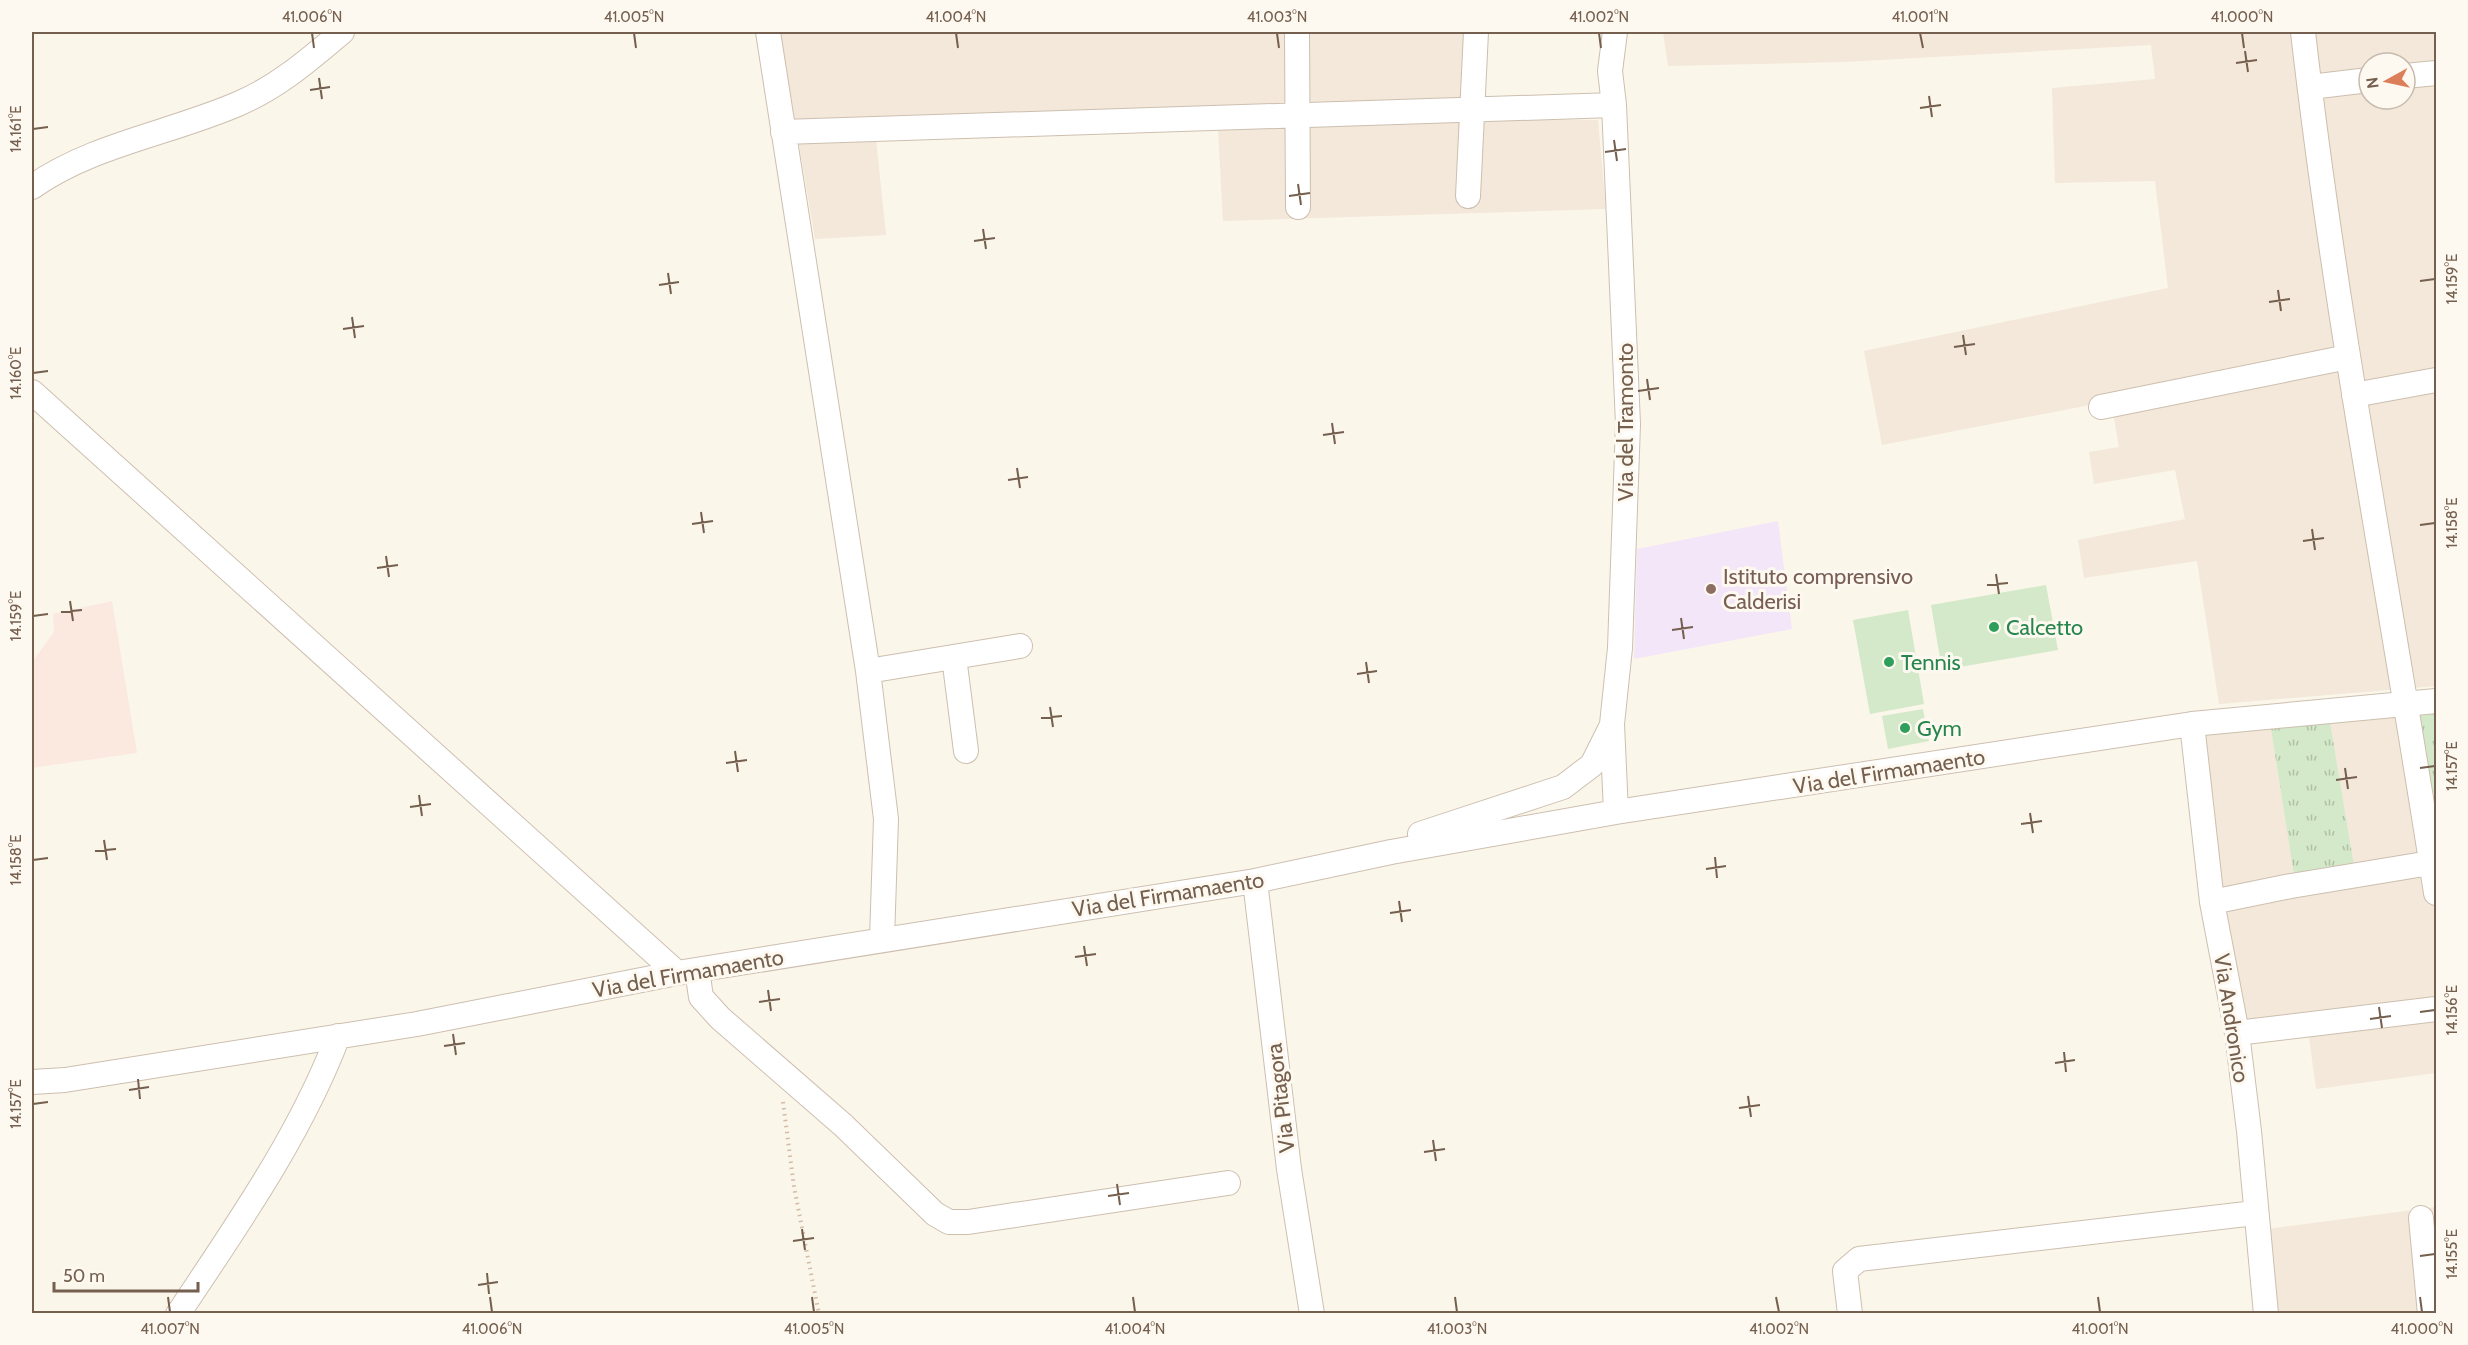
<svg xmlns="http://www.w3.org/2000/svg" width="2468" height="1345" font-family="Cabin,sans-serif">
<defs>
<pattern id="grass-tufts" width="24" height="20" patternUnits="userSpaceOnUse" patternTransform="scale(1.5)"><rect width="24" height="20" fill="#d3e9c9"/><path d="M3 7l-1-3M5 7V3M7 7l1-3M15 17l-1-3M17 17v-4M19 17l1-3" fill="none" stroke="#b0c0a5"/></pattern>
</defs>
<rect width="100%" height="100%" fill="#fbf6ea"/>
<path fill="#f3e8d9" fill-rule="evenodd" d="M780,32h706l-3,87 115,1 8,89 -383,12 -5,-93 -342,11 10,96 -71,4z
M1663,32h773v654l-217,18 -22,-143 -113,17 -6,-38 107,-21 -10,-49 -81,14 -5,-32 30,-5 -8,-46 -229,44 -18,-94 304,-63 -13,-107 -100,2 -3,-95 103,-9 -4,-34 -307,17 -176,4zM2369,63h36v36h-36z
M2413,713l15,81 8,-2v281l-120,16 -8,-59 -74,8 -48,-302 85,-7 23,145 60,-9 -24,-143z
M2436,1207v106h-175l-9,-82z"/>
<path fill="#fbe9df" d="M112,601l25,152 -105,15v-106l22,-30 -1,-18z"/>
<path fill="#f3e6f8" d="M1778,521l14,108 -158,30 3,-110z"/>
<path fill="url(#grass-tufts)" d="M2436,712v80l-9,2 -14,-81z
M2330,722l24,143 -60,10 -23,-146z"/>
<path fill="#d3e9c9" d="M2046,585l12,65 -116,20 -11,-65z
M1908,610l16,94 -54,10 -17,-94z
M1923,709l6,32 -41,8 -6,-33z"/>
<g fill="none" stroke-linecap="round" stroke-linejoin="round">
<g stroke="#cdbfb0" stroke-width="26">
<path id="minor" d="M768,32l100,639 18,148 -4,120
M1297,32l1,175
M1615,32l-5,39 4,34 14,319 -8,224 -8,76 4,88
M2303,32c33,289 89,574 133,861
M2405,76l31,-3
M2310,87l59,-7
M783,132l831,-27
M32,187c61,-43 140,-54 208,-84 39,-17 70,-44 102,-71
M1468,196l8,-164
M32,392l645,581
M2354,395l82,-15
M2101,407l247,-50
M954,657l12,94
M868,671l152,-25
M2192,724l20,178 25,131 12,98 17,183
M1420,834l143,-47 29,-22 19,-38
M1255,881l34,288 23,145
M2212,902l79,-16 145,-24
M697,970l4,27 19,21 123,107 92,89 14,8h19l260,-39
M2237,1033l199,-24
M32,1082l33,-2 352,-56 260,-51 578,-92 136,-29 225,-40 576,-88 244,-23
M2421,1218l9,96
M178,1314c59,-89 122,-178 160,-278
M1850,1314l-5,-43 14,-12 396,-46"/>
</g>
<path stroke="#d4bba6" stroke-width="4" stroke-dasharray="1.5 4.5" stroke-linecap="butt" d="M783,1102l11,85 25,127"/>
<use href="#minor" stroke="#fff" stroke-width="24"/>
</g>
<path fill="none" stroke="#755f4e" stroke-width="2" d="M312,33l2,15M634,33l2,15M956,33l2,15M1277,33l2,15M1599,33l2,15M1920,33l3,15M2242,33l2,15M2245,51l3,21M2236,63l21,-3M319,78l3,21M310,90l20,-3M1929,96l3,21M1920,108l21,-3M33,129l15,-2M1614,140l3,21M1605,152l21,-3M1298,184l3,21M1289,196l21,-3M983,229l3,20M974,241l21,-3M668,273l3,21M2420,281l15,-2M659,285l20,-3M2278,290l3,21M2269,302l21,-3M352,317l3,21M343,329l21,-3M1963,335l3,20M1954,347l21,-3M33,373l15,-2M1647,379l3,21M1638,391l21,-3M1332,423l3,21M1323,435l21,-3M1017,468l3,20M1008,480l20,-3M701,512l3,21M692,524l21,-3M2420,525l15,-2M2312,529l3,21M2303,541l21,-3M386,556l3,21M377,568l21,-3M1996,574l3,20M1987,585l21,-2M70,601l3,20M61,612l21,-2M33,616l15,-2M1681,618l3,21M1672,630l21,-3M1366,662l3,21M1357,674l20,-3M1050,707l3,20M1041,718l21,-2M735,751l3,21M726,763l21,-3M2345,768l3,21M2420,768l15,-2M2336,780l21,-3M419,795l3,21M410,807l21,-3M2030,813l3,20M2021,824l21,-3M104,840l3,20M95,851l21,-2M1715,857l2,21M33,860l15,-2M1706,869l20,-3M1399,901l3,21M1390,913l21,-3M1084,946l3,20M1075,957l21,-3M768,990l3,21M759,1002l21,-3M2379,1007l3,21M2420,1012l15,-2M2370,1019l21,-3M453,1034l3,21M444,1046l21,-3M2064,1052l2,20M2055,1063l20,-3M138,1079l2,20M129,1090l20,-3M1748,1096l3,21M33,1104l15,-2M1739,1108l21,-3M1433,1140l3,21M1424,1152l21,-3M1117,1184l3,21M1108,1196l21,-3M802,1229l3,21M793,1241l21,-3M2420,1256l15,-2M487,1273l2,21M478,1285l20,-3M168,1297l2,15M490,1297l2,15M812,1297l2,15M1133,1297l2,15M1455,1297l2,15M1776,1297l3,15M2098,1297l2,15M2420,1297l2,15"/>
<circle fill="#8d6e63" stroke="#fef9f0" stroke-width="2" cx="1711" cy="589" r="6"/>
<g fill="#2e9e5b" stroke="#fef9f0" stroke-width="2">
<circle cx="1994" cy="627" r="6"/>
<circle cx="1889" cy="662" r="6"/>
<circle cx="1905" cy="728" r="6"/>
</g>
<g text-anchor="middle" stroke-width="6" stroke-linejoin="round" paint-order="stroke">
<g font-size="22" fill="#755f4e" stroke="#fef9f0">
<text transform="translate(1625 422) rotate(-90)" y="8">Via del Tramonto</text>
<text transform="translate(1889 771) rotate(-9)" y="8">Via del Firmamaento</text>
<text transform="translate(1168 894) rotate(-9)" y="8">Via del Firmamaento</text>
<text transform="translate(688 973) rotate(-10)" y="8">Via del Firmamaento</text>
<text transform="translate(2232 1018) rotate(81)" y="8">Via Andronico</text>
<text transform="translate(1280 1098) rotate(-97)" y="8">Via Pitagora</text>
</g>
<g font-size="22" fill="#785e54" stroke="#fef9f0" text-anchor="start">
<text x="1723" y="584">Istituto comprensivo<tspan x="1723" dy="25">Calderisi</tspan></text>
</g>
<g font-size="22" fill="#27864d" stroke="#fef9f0" text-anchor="start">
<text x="2006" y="635">Calcetto</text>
<text x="1901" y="670">Tennis</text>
<text x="1917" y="736">Gym</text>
</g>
</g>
<rect width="2468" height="1345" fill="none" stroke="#fef9f0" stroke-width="66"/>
<g transform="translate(2387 81) rotate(262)"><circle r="28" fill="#fef9f0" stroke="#c7bbaf" stroke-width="1.5"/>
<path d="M0-4.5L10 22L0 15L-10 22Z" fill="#dc7e58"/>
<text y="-9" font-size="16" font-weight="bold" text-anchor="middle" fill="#755f4e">N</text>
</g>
<path d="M54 1282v9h144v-9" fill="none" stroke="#755f4e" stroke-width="3"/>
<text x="63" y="1282" font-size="18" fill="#755f4e" stroke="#fef9f0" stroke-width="4.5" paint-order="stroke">50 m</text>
<rect x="33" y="33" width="2402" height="1279" fill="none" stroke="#755f4e" stroke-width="2"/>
<g font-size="15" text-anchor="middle" fill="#755f4e">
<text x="312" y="22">41.006°N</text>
<text x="634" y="22">41.005°N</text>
<text x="956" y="22">41.004°N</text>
<text x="1277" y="22">41.003°N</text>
<text x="1599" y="22">41.002°N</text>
<text x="1920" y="22">41.001°N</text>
<text x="2242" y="22">41.000°N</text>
<text transform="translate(16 129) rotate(-90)" y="5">14.161°E</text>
<text transform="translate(2452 279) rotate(-90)" y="5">14.159°E</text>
<text transform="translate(16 373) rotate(-90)" y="5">14.160°E</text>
<text transform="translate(2452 523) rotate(-90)" y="5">14.158°E</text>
<text transform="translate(16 616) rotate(-90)" y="5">14.159°E</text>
<text transform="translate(2452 766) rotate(-90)" y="5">14.157°E</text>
<text transform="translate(16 860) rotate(-90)" y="5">14.158°E</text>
<text transform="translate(2452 1010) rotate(-90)" y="5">14.156°E</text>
<text transform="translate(16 1104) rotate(-90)" y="5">14.157°E</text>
<text transform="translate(2452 1254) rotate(-90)" y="5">14.155°E</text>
<text x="170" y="1334">41.007°N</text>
<text x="492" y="1334">41.006°N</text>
<text x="814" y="1334">41.005°N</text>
<text x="1135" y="1334">41.004°N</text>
<text x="1457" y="1334">41.003°N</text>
<text x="1779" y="1334">41.002°N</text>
<text x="2100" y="1334">41.001°N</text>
<text x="2422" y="1334">41.000°N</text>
</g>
</svg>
